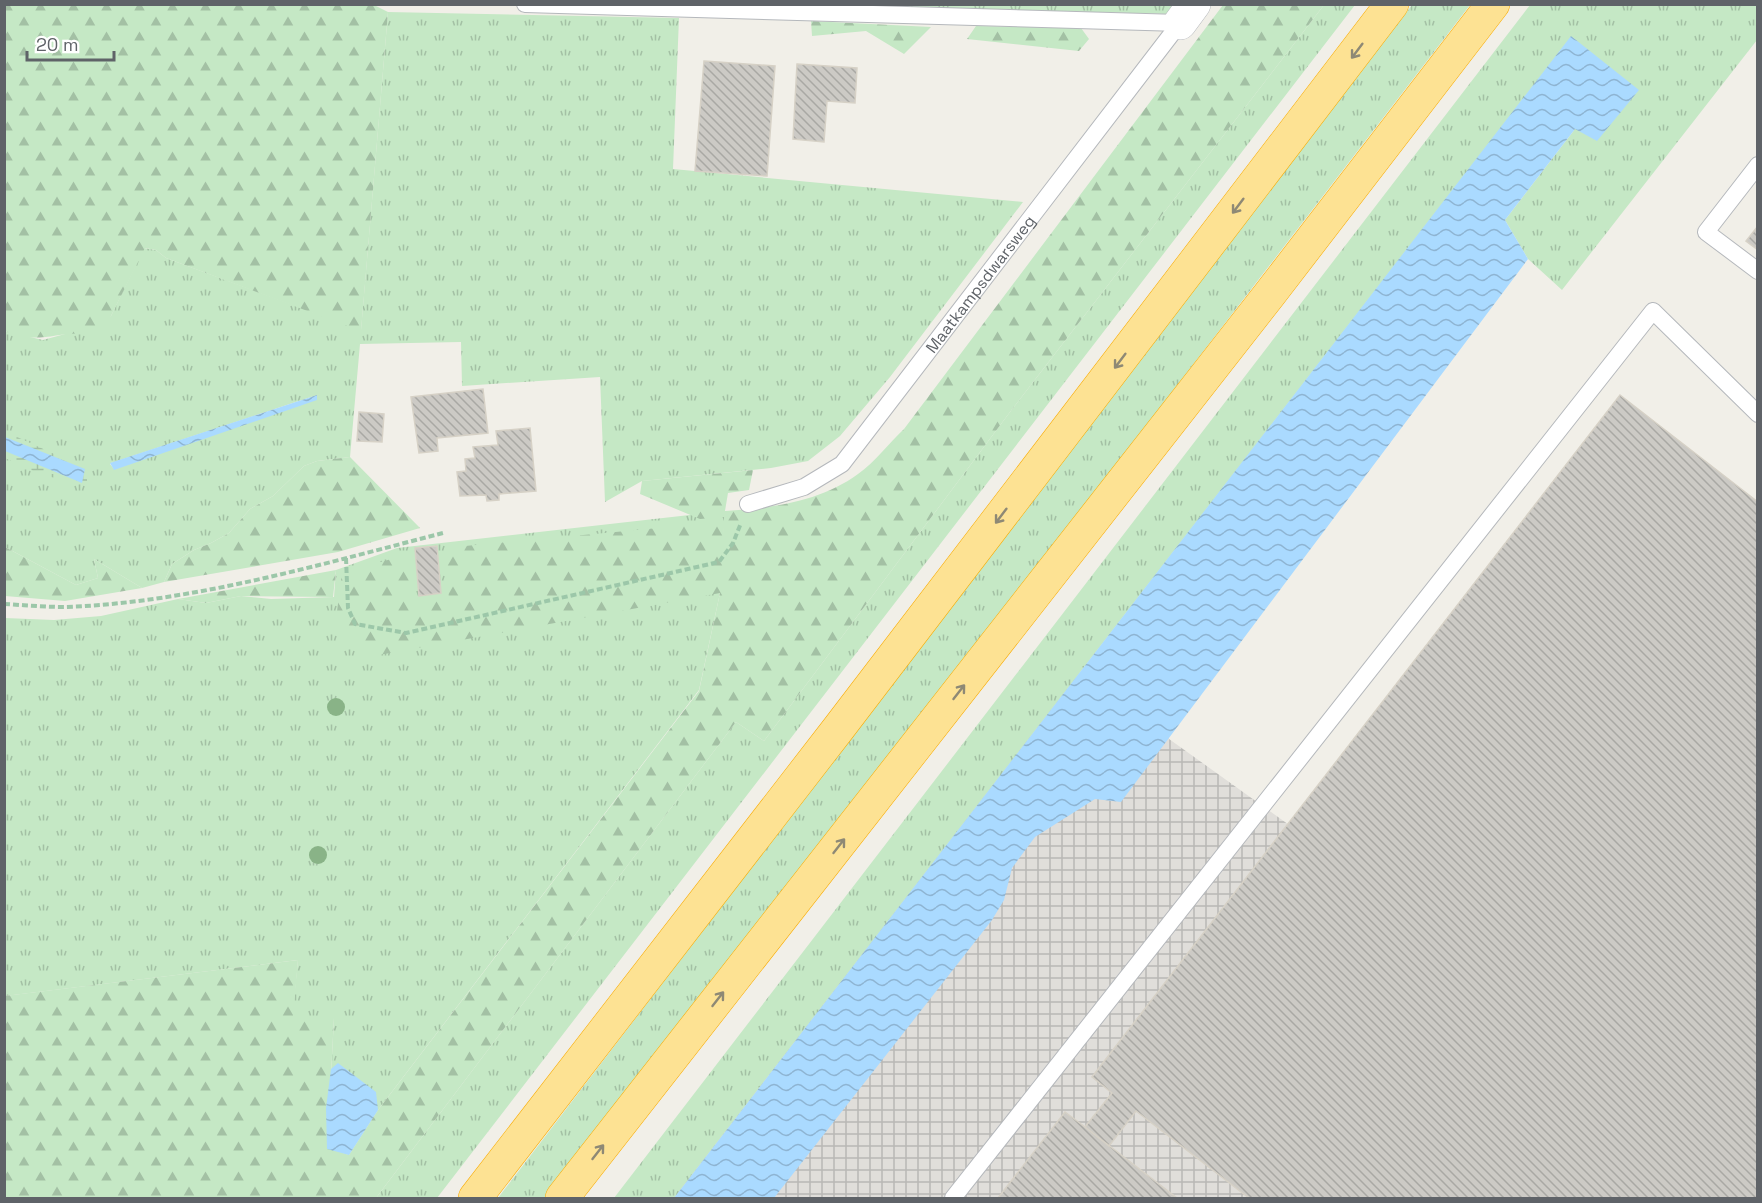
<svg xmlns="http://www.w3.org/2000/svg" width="1762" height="1203" font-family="'Space Grotesk',sans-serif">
<defs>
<pattern id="industrial-grid" width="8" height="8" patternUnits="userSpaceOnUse" patternTransform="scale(1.5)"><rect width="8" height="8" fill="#e0deda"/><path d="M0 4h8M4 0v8" fill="none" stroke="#b9b8b5"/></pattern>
<pattern id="grass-tufts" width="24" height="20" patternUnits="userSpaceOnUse" patternTransform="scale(1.5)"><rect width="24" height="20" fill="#c5e8c5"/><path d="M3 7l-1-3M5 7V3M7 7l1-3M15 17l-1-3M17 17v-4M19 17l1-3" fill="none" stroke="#a3c0a4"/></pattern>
<pattern id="forest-firs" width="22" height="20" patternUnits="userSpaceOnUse" patternTransform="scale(1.5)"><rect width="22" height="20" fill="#c5e8c5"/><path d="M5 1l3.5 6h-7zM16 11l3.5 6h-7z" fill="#a3c0a4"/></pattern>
<pattern id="wetland-marsh" width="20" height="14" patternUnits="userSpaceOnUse" patternTransform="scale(1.5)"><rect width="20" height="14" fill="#c5e8c5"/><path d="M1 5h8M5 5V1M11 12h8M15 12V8" fill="none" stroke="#a3c0a4"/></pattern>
<pattern id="water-waves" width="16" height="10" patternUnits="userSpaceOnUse" patternTransform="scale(1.5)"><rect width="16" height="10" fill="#aadaff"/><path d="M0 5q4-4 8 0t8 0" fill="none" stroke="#8eb4d2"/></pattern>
<pattern id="building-back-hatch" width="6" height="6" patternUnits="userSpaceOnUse" patternTransform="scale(1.5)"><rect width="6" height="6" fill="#cccac5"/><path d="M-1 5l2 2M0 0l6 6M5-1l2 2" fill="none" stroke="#a9a8a4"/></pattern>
</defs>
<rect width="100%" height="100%" fill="#f1efe8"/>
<path fill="url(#industrial-grid)" d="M1063,663l695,498 -1,37h-1095z"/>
<path fill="url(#grass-tufts)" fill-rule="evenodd" d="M831,5h343l-5,9z
M1324,5h31l-918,1193h-61l360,-476 28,19 246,-329z
M1412,5h58l-919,1193h-53z
M1530,5h227v35l-195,250 -34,-31 -23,-39 70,-91 -4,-92 -897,1161h-60z
M388,12l291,6 -6,151 350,33 -133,175 -50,59 -32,25 -37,7 -129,13 -37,21 -5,-125 -138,9 -1,-44 -101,2 -10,113 -33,4 -13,5 -31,30 -23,13 -21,24 -18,10 -17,7 -22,14 -8,18 -22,6 -48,-29 4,19 -22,7 -71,-38 -1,-216 39,9 33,-9 35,-15 33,-68 12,2 10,8 195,72zM317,395l-203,74 -4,-5 1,-1z
M725,511l-5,82 -21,97 -321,420 -29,45 -22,-6 7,-131h-42l6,-58 -293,36v-378l49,2 47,-4 77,-17 28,4 35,-7 30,3 63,-2 2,-27 61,-22z"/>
<path fill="url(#forest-firs)" d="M372,4l16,8 -27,319 -195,-73 -10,-8 -11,-2 -34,68 -17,19c-33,-7 -55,12 -89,-4v-326z
M1223,5h101l-314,407 -246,329 -28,-19 -360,476h-371l-1,-202 294,-36 -5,58h41l-7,130 22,7 29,-45 321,-419 21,-98 -341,62 -44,-28 7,-54 67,-19 4,50 36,-5 -5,-51 279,-26v12l1,-17 -24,2 -60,-25 2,-13 111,-11 -4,20 -21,3 -3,18c46,-3 95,-9 133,-37 17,-12 31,-31 46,-45z
M811,21l120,6 -27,27 -38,-23 -54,5z
M976,26l105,2 8,11 -10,12 -112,-12z
M350,457l70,71 -82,24 -174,30 8,-18 22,-14 17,-7 18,-10 21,-24 23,-13 31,-30 13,-5z
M5,547l71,38 22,-7 -4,-19 48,29 -77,13 -60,-5z
M336,570l-3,27 -92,-1 -35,7 -28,-4z"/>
<path fill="url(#wetland-marsh)" d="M4,431l83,38v16l-45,-10 -37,-17z"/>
<path fill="url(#water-waves)" d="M1571,36l68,54 -42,51 -22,-12 -70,91 23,39 -407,543 -26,-3 -60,38 -23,31 -8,32 -12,20 -218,278h-100z
M317,395v5l-203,70 -4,-7z
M5,437l80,32 -3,14 -77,-32z
M338,1063l38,29 2,18 -29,45 -22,-6 -1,-41 5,-39z"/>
<path fill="url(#building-back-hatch)" stroke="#d6d1c6" stroke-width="1.5" d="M704,61l71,5 -8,110 -72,-5z
M797,64l60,4 -2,35 -28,-2 -3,41 -31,-3z
M1758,226v24l-12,-9z
M483,389l5,44 -51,5 1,13 -19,2 -8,-56z
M1620,395l138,107v696h-509l-113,-87 -27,35 -24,-19 27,-34 -20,-16z
M359,412l25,2 -2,28 -25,-1z
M530,428l6,63 -37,3v6l-12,1 -1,-6 -26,1 -3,-24 9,-1 -1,-12 10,-1 -2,-11 25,-2 -2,-14z
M437,546l4,47 -22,3 -4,-48z
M1065,1112l20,15 92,71h-179z"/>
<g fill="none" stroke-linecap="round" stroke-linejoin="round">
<g stroke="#b5b8bc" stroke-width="18">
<g id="lane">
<path d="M525,4l655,19"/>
<path d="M1758,165l-52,67 52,39"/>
<path id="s1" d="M748,504l56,-17 38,-23 338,-441"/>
<path d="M953,1198l700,-887 105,103"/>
</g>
</g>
<g stroke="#b5b8bc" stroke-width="34">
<path id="street" d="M1180,23l14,-19"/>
</g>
<g stroke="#f9ab00" stroke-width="34">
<path id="highway" d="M475,1198l363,-469 554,-725
M562,1198l707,-903 224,-291"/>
</g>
<path stroke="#9cc7a9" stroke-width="4" stroke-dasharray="6 3" stroke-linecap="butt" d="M346,558l2,50 7,16 51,9 313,-71 14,-19 8,-20
M4,604c20,1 40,3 60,3 126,-4 258,-43 379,-74"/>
<use href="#lane" stroke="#fff" stroke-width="16"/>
<use href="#street" stroke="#fff" stroke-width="33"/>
<use href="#highway" stroke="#fde293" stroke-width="33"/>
</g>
<g fill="#89b387">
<circle cx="336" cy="707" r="9"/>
<circle cx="318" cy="855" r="9"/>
</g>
<defs><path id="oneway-shaft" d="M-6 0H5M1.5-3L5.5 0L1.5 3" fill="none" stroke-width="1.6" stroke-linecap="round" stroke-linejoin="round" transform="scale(1.5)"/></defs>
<g stroke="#8e8975">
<use href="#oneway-shaft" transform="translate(1357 51) rotate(127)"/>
<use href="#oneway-shaft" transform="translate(1238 206) rotate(127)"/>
<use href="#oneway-shaft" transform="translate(1120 361) rotate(127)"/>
<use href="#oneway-shaft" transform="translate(1001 516) rotate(127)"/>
<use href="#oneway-shaft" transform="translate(959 692) rotate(-52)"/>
<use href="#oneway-shaft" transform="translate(839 846) rotate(-52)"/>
<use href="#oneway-shaft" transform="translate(718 999) rotate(-52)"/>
<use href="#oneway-shaft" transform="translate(598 1152) rotate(-52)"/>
</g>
<g text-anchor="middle" stroke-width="4.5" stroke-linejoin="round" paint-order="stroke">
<g font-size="16" fill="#5f6368" stroke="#fff">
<text dy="6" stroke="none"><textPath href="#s1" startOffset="330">Maatkampsdwarsweg</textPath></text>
</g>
</g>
<rect width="1762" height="1203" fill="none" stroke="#5f6368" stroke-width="12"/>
<path d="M27 51v9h87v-9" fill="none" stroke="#5f6368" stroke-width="3"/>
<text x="36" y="51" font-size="18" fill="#5f6368" stroke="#ffffff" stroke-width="4.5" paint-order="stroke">20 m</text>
</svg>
